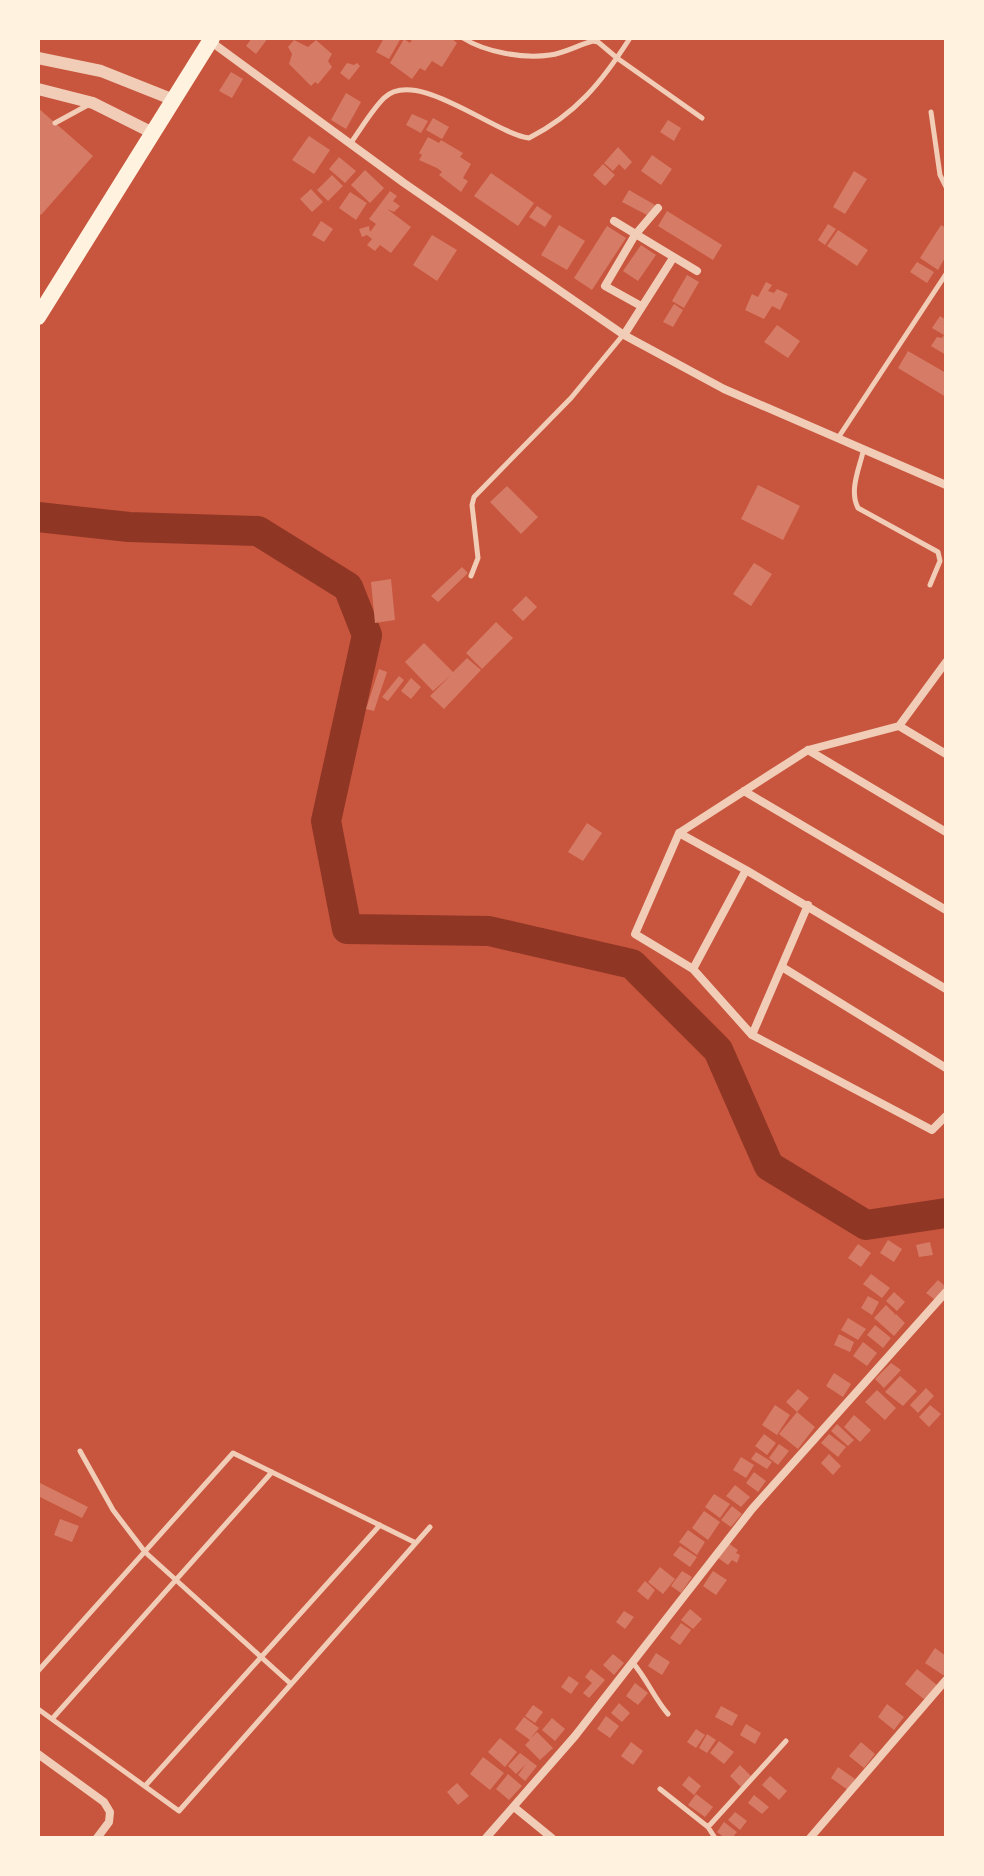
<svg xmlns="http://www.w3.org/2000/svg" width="984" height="1876" font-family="Karla,sans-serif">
<rect width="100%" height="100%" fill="#c8553d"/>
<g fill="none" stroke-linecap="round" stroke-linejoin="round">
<path stroke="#8f3625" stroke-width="30" d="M38,517l91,10 129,4 90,56 19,48 -41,186 21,108 142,2 143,33 86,86 51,116 97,59 80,-12"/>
</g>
<path fill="#d67c66" d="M252,38h16l-12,16 -10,-8z
M384,38h17l-12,21 -13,-7z
M413,38h38l6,5 -15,24 -10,-6 -7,10 -5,-3 -8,11 -22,-16 14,-24 6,4z
M294,40l14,7 8,-7 16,14 -4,7 4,6 -14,17 -3,-2 -4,4 -22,-22 3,-10 -4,-7z
M347,63l7,2 3,-2 3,3 -11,14 -9,-7z
M231,72l12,7 -11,19 -13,-7z
M346,93l15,9 -15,27 -15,-9z
M38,108l55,48 -52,59 -3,-2z
M412,114l16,7 -7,12 -15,-8z
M433,118l16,9 -7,12 -16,-9z
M668,120l13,8 -7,13 -14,-9z
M309,136l21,14 -16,24 -22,-14z
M428,137l11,6 2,-3 22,13 -3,4 11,7 -8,14 5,3 -7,11 -22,-17 3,-3 -5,-4 -18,-8 3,-5 -3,-2z
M618,147l14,15 -7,8 -6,-6 -6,7 -9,-8z
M652,155l20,14 -11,16 -20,-14z
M339,157l17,14 -11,12 -16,-14z
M603,164l12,11 -10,11 -12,-11z
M365,170l19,18 -14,15 -19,-18z
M854,171l13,8 -22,35 -12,-7z
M491,173l43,30 -16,23 -44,-30z
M332,175l11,11 -15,15 -11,-11z
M311,189l12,13 -11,10 -12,-13z
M629,190l26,15 -6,11 -27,-14z
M390,191l7,5 -4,5 7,5 -6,6 -7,-3 24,18 -20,26 -11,-8 -5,6 -8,-6 5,-6 -5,-4 -5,2 -3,-8 10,-3 1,6 6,-8 -7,-5z
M350,192l17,11 -11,17 -17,-12z
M537,206l15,10 -7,11 -16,-10z
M667,211l55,34 -9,15 -55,-34z
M321,221l12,8 -9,13 -12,-7z
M828,224l8,5 -11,16 -7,-5z
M559,225l26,16 -18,29 -26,-15z
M941,225l5,3v28l-8,14 -18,-12z
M607,226l19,12 -34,52 -18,-12z
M838,230l30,20 -11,16 -30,-20z
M432,235l25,15 -20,31 -24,-16z
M641,245l15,10 -18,26 -15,-10z
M917,262l17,10 -7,11 -17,-11z
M687,275l12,7 -15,26 -12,-7z
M766,282l6,3 -4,6 6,2 3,-4 11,5 -8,16 -8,-4 -8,13 -19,-9 7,-16 6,3z
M674,304l9,6 -10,17 -10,-5z
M940,316l6,4v35l-15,-9 6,-9 5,1 2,-3 -12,-7z
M777,325l23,16 -12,17 -24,-16z
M908,351l38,22v24l-48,-29z
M758,485l42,21 -17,34 -42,-21z
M507,486l31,31 -17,17 -31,-32z
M754,563l18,11 -21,32 -18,-12z
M462,567l6,6 -30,29 -7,-6z
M391,579l4,41 -20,3 -4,-41z
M526,596l11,11 -14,14 -11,-11z
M496,622l17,16 -31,31 -16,-16z
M424,643l29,29 14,-14 14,12 -37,39 -14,-13 21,-21 -18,16 -28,-29z
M379,669l8,3 -13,39 -8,-2z
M399,676l5,4 -16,21 -6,-4z
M411,678l10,9 -10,12 -10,-8z
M587,823l15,10 -19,28 -15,-9z
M888,1240l14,9 -8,13 -14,-9z
M930,1242l3,13 -14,2 -3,-12z
M858,1244l13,9 -10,14 -13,-9z
M871,1274l19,14 -8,10 -19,-14z
M938,1280l8,7 -11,13 -9,-7z
M894,1292l11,10 -8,9 -11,-10z
M868,1296l11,6 -7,13 -11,-7z
M886,1305l9,9 -1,2 2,-2 9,9 -11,13 -20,-18z
M848,1318l18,11 -8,11 -17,-10z
M875,1325l16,13 -8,10 -16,-13z
M839,1334l15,8 -4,10 -16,-7z
M863,1342l14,11 -10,13 -14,-10z
M891,1363l10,7 -17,18 -9,-9z
M834,1373l17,11 -8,13 -17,-11z
M900,1376l17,15 -14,15 -18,-14z
M926,1388l8,8 -16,17 -8,-8z
M798,1389l11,9 -12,14 -11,-10z
M877,1390l19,18 -11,12 -20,-18z
M775,1405l15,10 -13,20 -15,-10z
M930,1405l11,9 -12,13 -10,-10z
M797,1412l18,15 -17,22 -19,-15z
M854,1415l17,15 -11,12 -16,-15z
M837,1424l17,16 -6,6 -17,-15z
M764,1434l12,9 -9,12 -12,-9z
M829,1434l17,13 -8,10 -17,-14z
M779,1444l10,7 -11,14 -9,-7z
M756,1452l16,10 -5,7 -16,-10z
M829,1454l12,12 -8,9 -12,-12z
M741,1457l13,8 -8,13 -13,-8z
M754,1472l12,9 -8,11 -12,-9z
M38,1482l50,25 -6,11 -44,-22z
M735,1485l15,12 -9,10 -15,-11z
M714,1494l16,10 -10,14 -15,-11z
M732,1506l10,8 -11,13 -10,-7z
M704,1511l16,11 -12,18 -16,-12z
M60,1519l19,7 -7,16 -18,-7z
M688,1530l17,12 -8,13 -18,-13z
M728,1543l10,7 -2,3 4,2 -3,8 -5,-3 -4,5 -10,-7z
M680,1546l17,11 -7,10 -17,-12z
M660,1567l15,12 -12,15 -15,-12z
M682,1571l10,6 -11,16 -10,-7z
M713,1571l14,9 -11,15 -13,-9z
M645,1581l10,9 -7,10 -11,-9z
M690,1609l12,10 -9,10 -12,-9z
M624,1611l10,6 -9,12 -9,-7z
M681,1623l10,7 -11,15 -10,-7z
M935,1648l11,8v21l-21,-14z
M656,1653l14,9 -8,13 -14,-9z
M613,1654l11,9 -10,12 -11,-10z
M591,1669l14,11 -16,18 -6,-5 9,-10 -7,-6z
M917,1669l20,16 -12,15 -20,-16z
M569,1676l10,7 -8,11 -10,-7z
M635,1683l13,10 -10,12 -12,-9z
M619,1703l11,10 -8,9 -11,-9z
M887,1704l17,13 -10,13 -16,-13z
M533,1705l10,7 -8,11 -10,-7z
M721,1706l17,9 -6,11 -17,-9z
M606,1716l13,10 -9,12 -13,-9z
M524,1717l15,11 -9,11 7,-7 16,16 -13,12 -15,-15 5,-5 -15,-11z
M552,1718l13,11 -10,12 -13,-11z
M746,1724l15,9 -6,11 -15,-9z
M696,1729l9,6 -9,13 -9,-6z
M707,1734l9,6 -9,13 -8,-5z
M500,1738l17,14 -12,15 -17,-15z
M719,1741l15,11 -10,12 -14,-11z
M631,1742l12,9 -10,14 -12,-9z
M861,1742l14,12 -11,14 -15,-12z
M520,1753l17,13 -12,15 -7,-6 8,-11 -10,10 -8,-8z
M483,1757l21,16 -14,17 -20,-16z
M740,1765l11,11 -10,11 -11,-11z
M838,1767l17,12 -7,11 -17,-12z
M508,1774l14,12 -13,14 -13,-11z
M689,1776l12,10 -7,9 -12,-10z
M770,1776l17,15 -8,9 -17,-15z
M457,1783l12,13 -11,9 -11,-13z
M696,1794l17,13 -8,10 -17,-12z
M754,1795l15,12 -7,7 -14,-11z
M735,1812l12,9 -7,9 -12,-10z
M724,1822l13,10 -5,6h-7l-8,-6z"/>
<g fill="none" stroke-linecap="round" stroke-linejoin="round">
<path stroke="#f1ccb7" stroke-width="5" d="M463,38c22,14 60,21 87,17 15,-2 28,-10 43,-14l5,1 19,16 85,60
M931,112l9,63 6,12
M55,123l33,-18
M350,144c11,-15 21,-33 34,-46 32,-31 109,35 145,40 47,-24 73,-56 101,-100
M838,438l108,-164
M863,452c-4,17 -14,39 -5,56l80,44 2,9 -10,24
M471,576l7,-18 -6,-53 2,-8 97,-99 52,-63
M80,1451l33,59 32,42 146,132
M633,1663c14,16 21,35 35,51
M38,1671l195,-218 183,90
M38,1709l141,102 251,-284
M52,1719l220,-247
M145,1786l235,-261
M660,1789l48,38 7,11
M708,1827l78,-86"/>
<path stroke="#f1ccb7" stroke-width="8" d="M210,41l194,142 220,152 100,54 222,96
M614,221l83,50
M641,306l-36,-20 30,-51 23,-27
M624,335l49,-77
M899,726l47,28
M808,750l138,82
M744,791l202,119
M679,833l67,37 -53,99
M746,870l200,119
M808,905l-56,130 -59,-66 -58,-35 44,-101 129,-83 91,-24 47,-64
M782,967l164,101
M752,1035l180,95 14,-14
M38,1754l66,48 6,10 -1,10 -12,16
M514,1807l38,31
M486,1838l89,-102 177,-227 194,-217
M810,1838l136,-158"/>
<path stroke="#f1ccb7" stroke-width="12" d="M38,58l63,13 73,29
M38,89l55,14 60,30"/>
<path stroke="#fff3e0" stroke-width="16" d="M38,317l174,-279"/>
</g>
<rect width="984" height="1876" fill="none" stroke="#fff3e0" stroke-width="80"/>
</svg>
